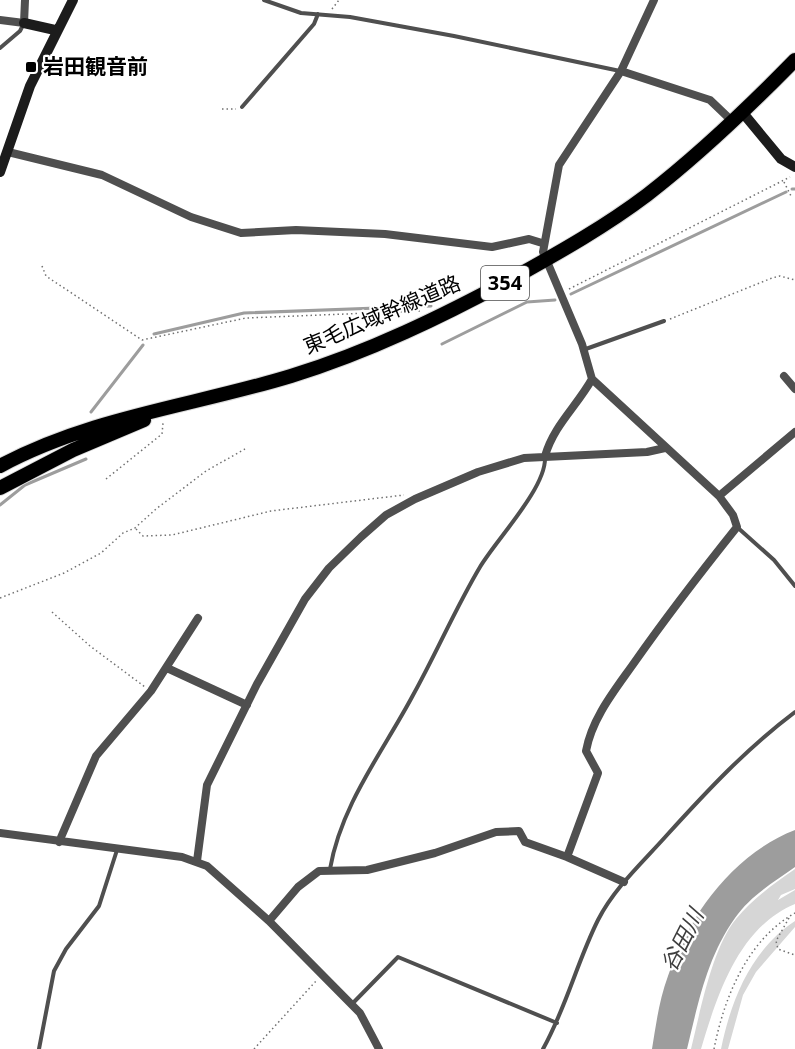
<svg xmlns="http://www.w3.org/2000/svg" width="795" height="1049" font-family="'Noto Sans','Noto Sans JP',sans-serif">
<rect width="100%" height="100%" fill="#fff"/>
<path fill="#d6d6d6" d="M795,869v20l-14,6 -3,5 17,-10v14c-56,23 -78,91 -94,145h-10c9,-36 21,-101 45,-130 17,-20 37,-35 59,-50z
M795,921v6l-39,45 -13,23 -15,54h-7c10,-49 30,-99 74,-128z"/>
<path fill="#9d9d9d" d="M795,830v37c-21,15 -45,29 -60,51 -28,39 -37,86 -48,131h-35c4,-24 7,-49 16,-73 21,-61 65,-122 127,-146z"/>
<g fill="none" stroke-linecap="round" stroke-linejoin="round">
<path stroke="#9d9d9d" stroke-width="3" d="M792,189h3
M571,294l215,-102
M154,334l90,-21 187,-7
M442,344l85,-42 28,-2
M91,412l52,-67
M0,505l25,-20 61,-26"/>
<g stroke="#dbdbdb" stroke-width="16">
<path id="highway" d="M0,466c91,-49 193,-60 291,-90 78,-24 152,-60 224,-99 45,-25 91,-51 132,-82 53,-41 101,-87 148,-135
M0,488l73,-38 71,-30"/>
</g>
<path stroke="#717171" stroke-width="1.5" stroke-dasharray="1.5 3" stroke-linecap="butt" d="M332,9l7,-9
M222,109h14
M784,182l7,14
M42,266l4,10 96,64 104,-22 174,-7
M569,289l221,-112
M670,319l102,-41 8,-2 15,4
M106,479l56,-45 1,-11
M136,529l7,7 29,-1 99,-24 133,-16
M0,598l64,-25 37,-20 22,-20 12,-5 21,-19 50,-38 39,-22
M52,612l38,34 55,41
M789,918l-13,23 2,8 17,6
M254,1049l62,-68
M714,1049c10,-51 33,-109 81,-136"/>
<path stroke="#4f4f4f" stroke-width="4" d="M264,0l37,13 49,4 104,19 166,35
M0,48l20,-17 4,-8
M242,107l72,-83 4,-10
M583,350l81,-29
M737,527l37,33 21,26
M330,869c11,-64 52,-116 82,-172 24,-43 43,-88 68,-130 16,-27 66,-79 65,-109
M352,1004l46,-47 159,66
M39,1049l15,-78 12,-22 33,-43 18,-56
M543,1049c23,-41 34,-87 55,-129 17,-33 45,-58 69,-85 40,-44 80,-87 128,-123"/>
<path stroke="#4f4f4f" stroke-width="8" d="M0,20l24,3 1,-23
M621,71l89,29 23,22
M8,152l94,23 89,42 50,16 55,-3 89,4 107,13 37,-8 13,4
M784,376l11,13
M545,456c9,-31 32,-50 47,-77
M719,496l76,-64
M167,668l80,37
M0,833l182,24 25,9 62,55 91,92 19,36
M59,842l37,-86 55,-65 47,-73
M567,857l31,-84 -12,-22c6,-33 29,-61 48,-88 33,-47 67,-91 103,-136l-4,-12 -14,-19 -127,-117 -10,-35 -39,-92 16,-87 62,-94 33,-71
M197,861l10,-76 50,-101 48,-85 24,-31 32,-31 25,-22 29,-16 63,-27 46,-14 123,-6 18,-4
M269,921l29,-34 21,-16 48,-1 68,-17 61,-21 23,-1 6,11 42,15 57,25"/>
<path stroke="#1c1c1c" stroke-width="10" d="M24,23l31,7
M743,113l38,46 14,8
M0,172l30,-86 43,-86"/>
<use href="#highway" stroke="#000" stroke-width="14"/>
</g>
<rect fill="#000" stroke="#fff" stroke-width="2" x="25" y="61" width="12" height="12" rx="3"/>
<g text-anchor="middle" stroke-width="4.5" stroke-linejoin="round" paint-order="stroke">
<rect fill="#fff" stroke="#4c4c4c" stroke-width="1.5" x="481" y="266" width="48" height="34" rx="4.5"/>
<g font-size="20" font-weight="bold" fill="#000">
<text x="505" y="290">354</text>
</g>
<g font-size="21" font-weight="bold" fill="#000" stroke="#fff" text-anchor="start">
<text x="43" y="74">岩田観音前</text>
</g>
<g font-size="21" fill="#000" stroke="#fff">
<text transform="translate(382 315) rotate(-23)" y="7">東毛広域幹線道路</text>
</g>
<g font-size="22" font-style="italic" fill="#3e3e3e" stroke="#fff">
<text transform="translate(682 940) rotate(-63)" y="8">谷田川</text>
</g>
</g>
</svg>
